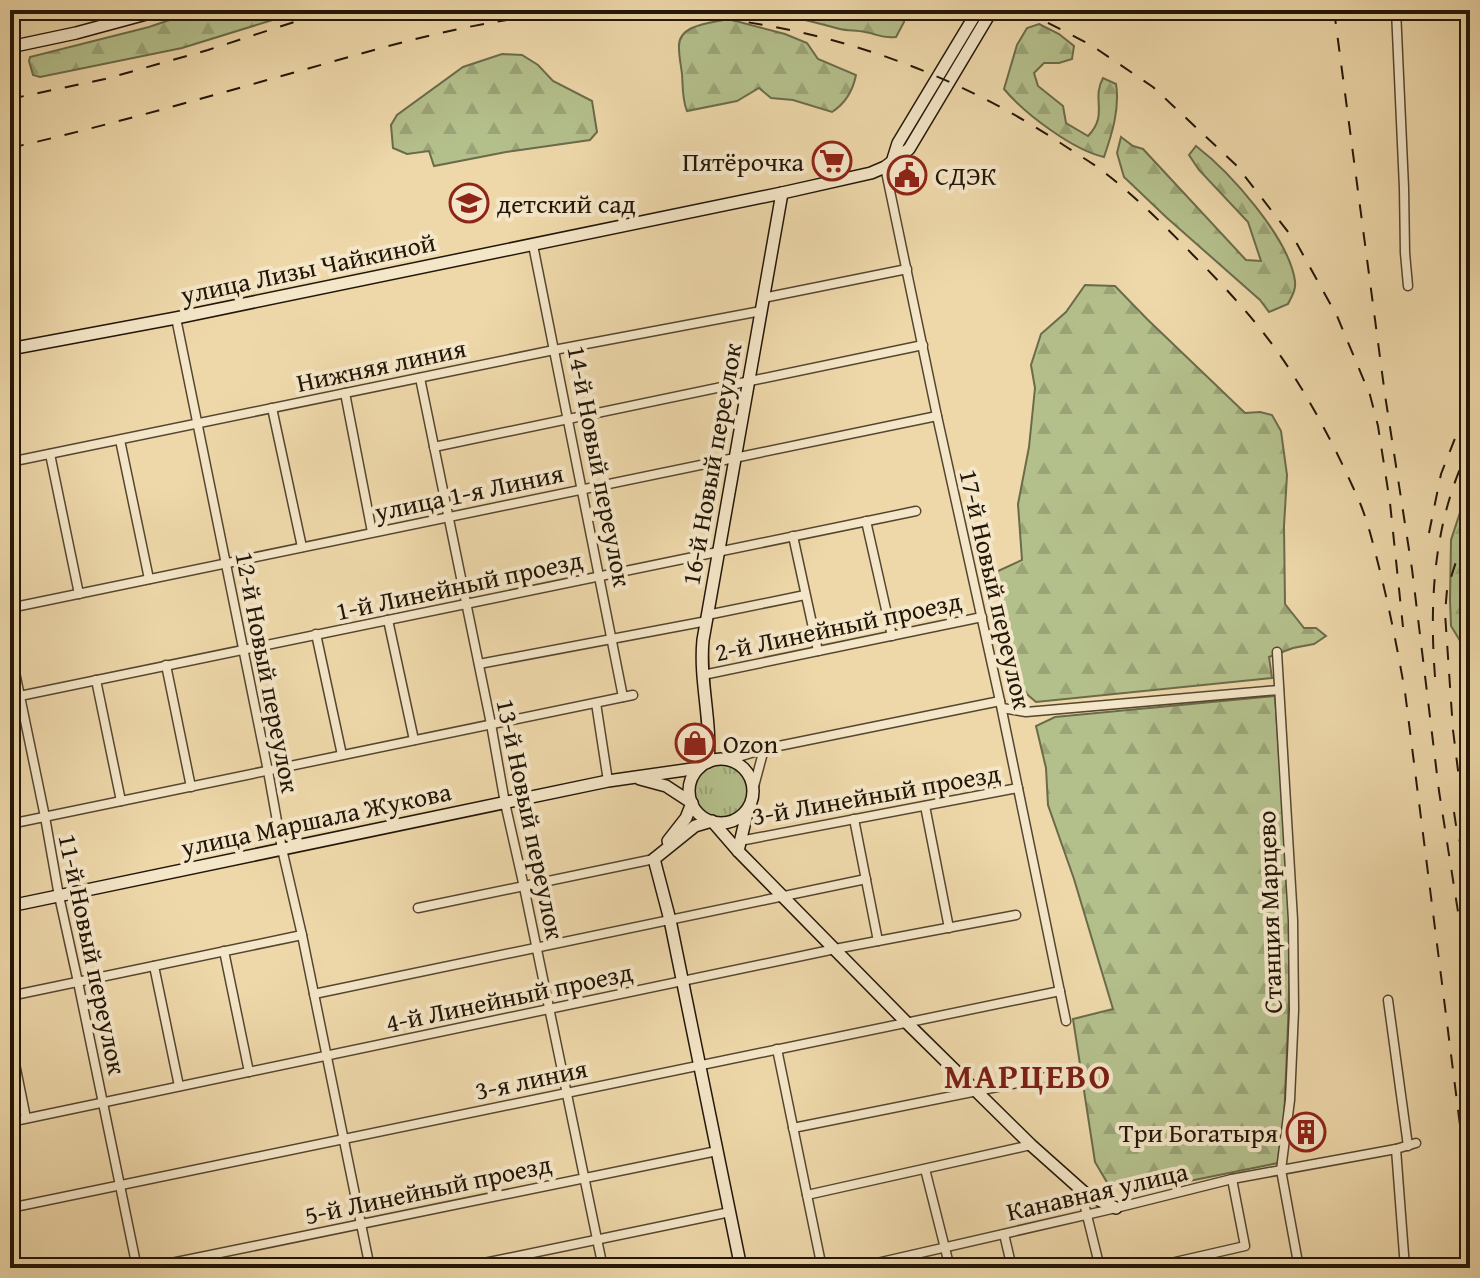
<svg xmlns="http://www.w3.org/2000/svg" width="1480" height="1278" font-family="'Gentium Book Plus',serif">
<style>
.grass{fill:url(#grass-tufts);stroke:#6b6b4a;stroke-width:2}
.forest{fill:url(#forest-firs);stroke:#6b6b4a;stroke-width:2}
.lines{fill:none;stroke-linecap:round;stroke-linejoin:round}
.street-casing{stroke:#554630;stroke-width:11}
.secondary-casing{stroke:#221607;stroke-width:14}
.street{stroke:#f4e6c8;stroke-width:8}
.secondary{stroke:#f4e6c8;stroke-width:11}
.rail{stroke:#221607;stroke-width:2;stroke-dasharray:14 14;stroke-linecap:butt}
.labels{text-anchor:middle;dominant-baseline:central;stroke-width:8;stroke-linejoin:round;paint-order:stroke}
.poi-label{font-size:26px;fill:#221607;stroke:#f4e6c8;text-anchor:start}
.street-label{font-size:26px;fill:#221607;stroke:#f4e6c8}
.district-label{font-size:34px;font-weight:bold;letter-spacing:2px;fill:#7a1f14;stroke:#f4e6c8}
</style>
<defs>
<pattern id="grass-tufts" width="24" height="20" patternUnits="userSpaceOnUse" patternTransform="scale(2)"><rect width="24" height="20" fill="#b4c08c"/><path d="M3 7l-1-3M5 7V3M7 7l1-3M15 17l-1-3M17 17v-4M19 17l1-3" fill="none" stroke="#9aa477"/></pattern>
<pattern id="forest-firs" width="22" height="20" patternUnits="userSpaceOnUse" patternTransform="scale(2)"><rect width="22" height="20" fill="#b4c08c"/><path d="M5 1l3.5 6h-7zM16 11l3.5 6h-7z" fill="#9aa477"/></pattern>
</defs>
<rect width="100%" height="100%" fill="#eed8aa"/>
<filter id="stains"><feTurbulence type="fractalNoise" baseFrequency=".0025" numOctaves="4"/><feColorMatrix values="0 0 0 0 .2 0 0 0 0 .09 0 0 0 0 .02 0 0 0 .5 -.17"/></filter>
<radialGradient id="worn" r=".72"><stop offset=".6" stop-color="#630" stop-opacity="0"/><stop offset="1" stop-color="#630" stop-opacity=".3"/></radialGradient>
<!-- grass -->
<circle class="grass" cx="721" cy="791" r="27"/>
<!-- forest -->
<g class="forest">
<polygon points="199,10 305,10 182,48 40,77 33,75 29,61 30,57 149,27"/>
<path d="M746 10H906L904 22 896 37C881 39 878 34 865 32 857 30 848 31 840 29 809 21 778 12 746 10Z"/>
<path d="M728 19 785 34 807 43 818 59 856 75C853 90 846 103 832 112L793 100 771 98 759 88 737 101 687 111C682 99 683 87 682 74 681 65 679 57 679 48 677 24 712 23 728 19Z"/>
<path d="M1039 24 1059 34 1074 46 1072 59 1059 63H1044L1034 73 1038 86 1063 106 1066 123 1088 136C1109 114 1091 100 1103 78L1116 84C1120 108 1112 134 1104 157 1073 150 1025 114 1004 89L1017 45 1027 28Z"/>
<polygon points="502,54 522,55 538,65 553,81 592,101 597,132 590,140 506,152 434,166 429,151 407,154 393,148 391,125 397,115 463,67"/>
<path d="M1121 137 1133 146 1143 149 1246 260 1261 261 1248 222 1199 170 1189 155 1196 146C1230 172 1289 238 1295 281 1296 290 1292 296 1288 304L1269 312 1260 300 1166 217 1124 177 1117 153Z"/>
<polygon points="1085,285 1115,286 1147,319 1245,413 1260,412 1272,415 1281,431 1287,475 1284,526 1285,604 1304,628 1316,628 1326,636 1314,644 1293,648 1269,657 1272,678 1036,702 1015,684 1007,652 1004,604 995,597 990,585 998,571 1022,560 1018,504 1029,447 1035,388 1031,365 1041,334 1066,312"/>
<polygon points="1470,482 1470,657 1451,626 1450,600 1451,540"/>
<path d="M1275 696C1280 770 1286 843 1289 917 1292 999 1284 1080 1283 1162L1140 1191 1108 1184 1095 1162 1073 1019 1113 1009 1074 879 1048 805 1046 768 1036 726 1055 717Z"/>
</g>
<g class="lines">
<defs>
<g id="street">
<polyline points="1396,10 1404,188 1405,253 1408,286"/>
<polyline points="885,167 937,416 1000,701 1066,1021"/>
<polyline points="533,245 623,697"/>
<polyline points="763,298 907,269"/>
<polyline points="176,318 268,771 282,849 302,935 370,1268"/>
<polyline points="420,378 491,724 505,803 524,887 603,1268"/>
<polyline points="345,393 372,532"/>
<polyline points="272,408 302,547"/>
<polyline points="120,440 149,579"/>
<polyline points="434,447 923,345"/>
<polyline points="50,454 79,594"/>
<polyline points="10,462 554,350 761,311"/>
<polyline points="866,521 892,636"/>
<polyline points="793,536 818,651"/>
<polyline points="10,608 937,416"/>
<polyline points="707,615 805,595"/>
<polyline points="388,620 414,740"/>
<polyline points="316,634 342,755"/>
<polyline points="10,648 45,817 59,896 78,982 137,1268"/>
<polyline points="1277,652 1293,920 1294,1010 1290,1100 1281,1170 1299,1268"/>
<polyline points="479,664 707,621"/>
<polyline points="166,665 191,787"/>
<polyline points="703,675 982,617"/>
<polyline points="96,680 121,801"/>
<polyline points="10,698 916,511"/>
<polyline points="596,703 608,781"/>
<polyline points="1002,708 1026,712 1279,690"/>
<polyline points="729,760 764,749 1000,701"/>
<polyline points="753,790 764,749"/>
<polyline points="925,806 949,928"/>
<polyline points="854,819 878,941"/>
<polyline points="10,824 633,695"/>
<polyline points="742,836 745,840 1018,788"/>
<polyline points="418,908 654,859"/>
<polyline points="224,951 249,1072"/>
<polyline points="154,966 179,1086"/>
<polyline points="314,994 866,879"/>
<polyline points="10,996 302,935"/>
<polyline points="1388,1000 1408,1146"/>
<polyline points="10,1039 26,1118"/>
<polyline points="777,1049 822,1268"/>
<polyline points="10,1122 835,949 1016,915"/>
<polyline points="793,1128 1057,1075"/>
<polyline points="1396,1149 1405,1268"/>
<polyline points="925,1169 950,1268"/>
<polyline points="1081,1191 1100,1268"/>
<polyline points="807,1195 1031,1145"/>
<polyline points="10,1208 1060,991"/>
<polyline points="1004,1234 1012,1268"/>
<polyline points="147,1268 717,1151"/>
<polyline points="460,1268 730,1212"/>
<polyline points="855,1268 1116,1208 1232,1179 1396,1149 1416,1143"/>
<polyline points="1149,1268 1245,1246 1232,1179"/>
</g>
<g id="secondary">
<polyline points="10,47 76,33 161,10"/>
<polyline points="893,159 898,143 978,10"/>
<polyline points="10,349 176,318 782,193 871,173 885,167 909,149 992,10"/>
<circle cx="721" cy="791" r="32"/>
<path d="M708 762C712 721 699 681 703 640L782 193"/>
<polyline points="640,779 666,786 692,803 686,818 668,841"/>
<polyline points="738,851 748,809"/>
<polyline points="654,859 695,826 712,821 738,851 907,1023 1031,1145 1086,1194 1116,1208"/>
<polyline points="654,859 670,920 741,1268"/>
<polyline points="10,906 608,781 699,768"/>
</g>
</defs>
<!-- street casing -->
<use href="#street" class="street-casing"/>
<!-- secondary casing -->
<use href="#secondary" class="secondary-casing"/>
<!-- street -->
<use href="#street" class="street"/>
<!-- secondary -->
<use href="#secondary" class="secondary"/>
<!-- rail -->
<g class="rail">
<polyline points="1023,10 1091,45 1153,87 1236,165 1296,242 1337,316 1370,395 1378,426 1390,503 1403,627"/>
<polyline points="1334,10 1385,395 1412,569 1439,791 1470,988"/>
<polyline points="10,19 43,10"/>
<polyline points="10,99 105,79 208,50 331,10"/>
<path d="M10 148C111 125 210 96 310 68 387 46 463 24 543 15 584 10 625 12 667 14 809 21 947 67 1065 146 1080 156 1096 165 1109 176 1139 200 1166 227 1193 255 1228 290 1263 328 1290 370 1317 412 1340 457 1360 503 1369 525 1374 548 1380 571 1390 611 1398 652 1405 692L1470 1204"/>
<polyline points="1429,533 1441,474 1470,400"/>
<path d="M1435 677C1429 599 1434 518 1470 447"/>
<polyline points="1454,812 1457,832 1470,874"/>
<polyline points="1465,827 1453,730 1445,613 1447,590 1461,546 1470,529"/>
</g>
</g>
<!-- icons -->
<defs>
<symbol id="supermarket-ring" viewBox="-11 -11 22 22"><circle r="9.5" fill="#f4e6c8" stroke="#8f2418" stroke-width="1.5"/><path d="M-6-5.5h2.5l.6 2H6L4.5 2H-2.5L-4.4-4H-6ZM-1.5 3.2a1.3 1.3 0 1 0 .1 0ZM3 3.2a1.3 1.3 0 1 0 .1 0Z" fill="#8f2418"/></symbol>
<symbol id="civic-ring" viewBox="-11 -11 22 22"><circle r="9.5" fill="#f4e6c8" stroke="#8f2418" stroke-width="1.5"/><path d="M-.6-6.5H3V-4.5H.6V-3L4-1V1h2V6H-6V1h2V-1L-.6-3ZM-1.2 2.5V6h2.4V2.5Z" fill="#8f2418"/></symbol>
<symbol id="school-ring" viewBox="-11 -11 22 22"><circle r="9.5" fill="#f4e6c8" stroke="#8f2418" stroke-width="1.5"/><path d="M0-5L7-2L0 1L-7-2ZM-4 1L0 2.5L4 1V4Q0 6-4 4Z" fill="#8f2418"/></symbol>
<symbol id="shop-ring" viewBox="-11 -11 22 22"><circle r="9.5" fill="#f4e6c8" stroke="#8f2418" stroke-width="1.5"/><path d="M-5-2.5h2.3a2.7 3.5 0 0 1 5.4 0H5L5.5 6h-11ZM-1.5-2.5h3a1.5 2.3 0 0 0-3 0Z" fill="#8f2418"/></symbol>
<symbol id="building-ring" viewBox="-11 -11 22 22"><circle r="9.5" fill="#f4e6c8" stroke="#8f2418" stroke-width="1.5"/><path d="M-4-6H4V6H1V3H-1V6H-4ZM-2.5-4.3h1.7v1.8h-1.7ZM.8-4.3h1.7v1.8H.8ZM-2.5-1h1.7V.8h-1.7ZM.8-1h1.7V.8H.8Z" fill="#8f2418"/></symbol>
</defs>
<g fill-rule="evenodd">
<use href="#supermarket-ring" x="810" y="139" width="44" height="44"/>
<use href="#civic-ring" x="885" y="153" width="44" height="44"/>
<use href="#school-ring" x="447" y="181" width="44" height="44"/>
<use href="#shop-ring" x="673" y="721" width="44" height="44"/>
<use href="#building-ring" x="1284" y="1110" width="44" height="44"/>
</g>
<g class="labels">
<!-- poi labels -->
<g class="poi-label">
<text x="804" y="161" text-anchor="end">Пятёрочка</text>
<text x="935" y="175">СДЭК</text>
<text x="497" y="203">детский сад</text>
<text x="723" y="743">Ozon</text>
<text x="1278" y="1132" text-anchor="end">Три Богатыря</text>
</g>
<!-- street labels -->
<g class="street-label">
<text transform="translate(308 268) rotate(-12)">улица Лизы Чайкиной</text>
<text transform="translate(381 365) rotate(-12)">Нижняя линия</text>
<text transform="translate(711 464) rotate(-80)">16-й Новый переулок</text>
<text transform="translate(600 466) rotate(79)">14-й Новый переулок</text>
<text transform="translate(469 492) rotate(-12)">улица 1-я Линия</text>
<text transform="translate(459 585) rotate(-12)">1-й Линейный проезд</text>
<text transform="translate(996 589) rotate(77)">17-й Новый переулок</text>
<text transform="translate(838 626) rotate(-12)">2-й Линейный проезд</text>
<text transform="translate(268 672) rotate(79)">12-й Новый переулок</text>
<text transform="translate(876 794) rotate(-10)">3-й Линейный проезд</text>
<text transform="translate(316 819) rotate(-12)">улица Маршала Жукова</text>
<text transform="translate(531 819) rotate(78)">13-й Новый переулок</text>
<text transform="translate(1269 912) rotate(-92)">Станция Марцево</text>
<text transform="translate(93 954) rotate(78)">11-й Новый переулок</text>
<text transform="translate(509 997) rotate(-12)">4-й Линейный проезд</text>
<text transform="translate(531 1079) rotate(-12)">3-я линия</text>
<text transform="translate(428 1189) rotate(-12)">5-й Линейный проезд</text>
<text transform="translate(1097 1191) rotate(-13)">Канавная улица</text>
</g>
<!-- district labels -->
<g class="district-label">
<text x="1028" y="1075">МАРЦЕВО</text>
</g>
</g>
<!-- margin -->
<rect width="1480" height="1278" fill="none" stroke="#eed8aa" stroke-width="40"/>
<rect x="12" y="12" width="1456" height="1254" fill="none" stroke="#221607" stroke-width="4"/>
<rect x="20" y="20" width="1440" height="1238" fill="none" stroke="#221607" stroke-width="2"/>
<rect width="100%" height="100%" filter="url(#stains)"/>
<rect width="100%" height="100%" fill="url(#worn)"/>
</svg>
